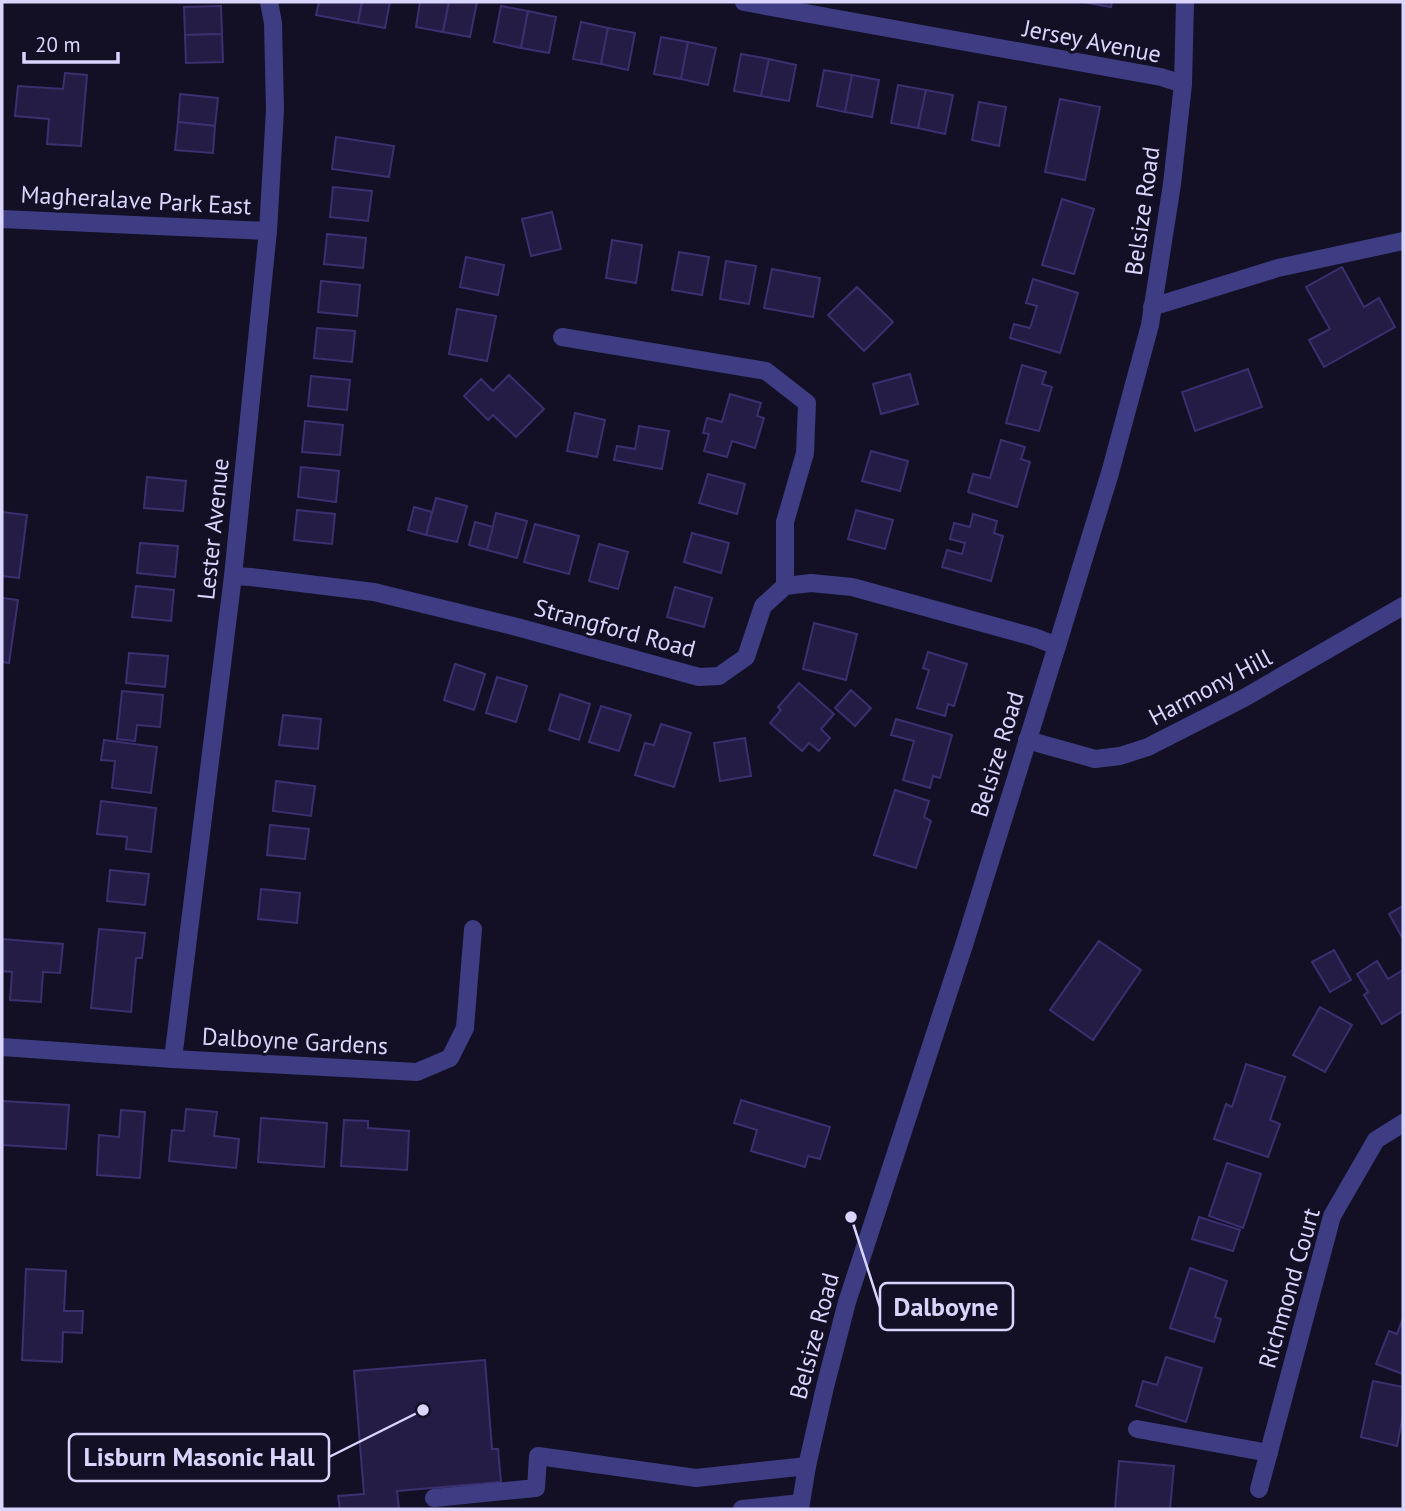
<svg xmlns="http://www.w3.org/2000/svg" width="1405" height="1511" font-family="'PT Sans',sans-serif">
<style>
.building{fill:#241c45;stroke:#3b2f70;stroke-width:2}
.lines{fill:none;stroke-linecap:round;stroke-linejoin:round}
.minor{stroke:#3e3c82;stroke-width:18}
.labels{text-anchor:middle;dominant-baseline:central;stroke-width:6;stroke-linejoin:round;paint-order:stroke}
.street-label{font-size:24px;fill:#d9d5fe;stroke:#131025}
.leader{fill:none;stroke:#d9d5fe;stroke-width:2.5}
.callout-dot{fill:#d9d5fe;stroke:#131025;stroke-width:2.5}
.callout{fill:#131025;stroke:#d9d5fe;stroke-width:2.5}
.callout-label{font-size:26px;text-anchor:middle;font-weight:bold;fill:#d9d5fe}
</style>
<rect width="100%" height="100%" fill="#131025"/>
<!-- building -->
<g class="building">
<polygon points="319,2 362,2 358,23 316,15"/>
<polygon points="362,2 390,2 385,28 358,23"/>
<polygon points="420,2 449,2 443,32 416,27"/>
<polygon points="449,2 477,2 470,37 443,32"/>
<polygon points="1083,2 1112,2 1111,7"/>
<polygon points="221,6 222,34 185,35 184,7"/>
<polygon points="501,6 528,11 521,48 494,42"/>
<polygon points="528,11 556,17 549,53 521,48"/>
<polygon points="581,22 608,28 601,64 573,59"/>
<polygon points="608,28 635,33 628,70 601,64"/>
<polygon points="222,34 223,62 186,63 185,35"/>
<polygon points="661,37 688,42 681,79 654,74"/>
<polygon points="688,42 716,48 708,85 681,79"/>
<polygon points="741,54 769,59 761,96 734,91"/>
<polygon points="769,59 796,65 789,101 761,96"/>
<polygon points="824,70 852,75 845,112 817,106"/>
<polygon points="65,73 87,75 81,146 47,144 49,119 15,116 18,86 63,89"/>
<polygon points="852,75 879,80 872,117 845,112"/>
<polygon points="898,85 926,90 918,128 891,123"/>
<polygon points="926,90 953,95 945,134 918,128"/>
<polygon points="180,94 218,98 215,126 178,122"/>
<polygon points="1060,99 1100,107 1085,180 1045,172"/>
<polygon points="979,102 1006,107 999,146 972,140"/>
<polygon points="178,122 215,126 213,153 175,150"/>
<polygon points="336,137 394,146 389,177 332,169"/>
<polygon points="333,187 372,191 368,221 330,217"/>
<polygon points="1062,199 1094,209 1074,274 1042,265"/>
<polygon points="552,212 561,249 531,256 522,219"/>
<polygon points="327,234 366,238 363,268 324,264"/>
<polygon points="612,240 642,245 636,283 606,278"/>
<polygon points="679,252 709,257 702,295 672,290"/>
<polygon points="466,257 504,265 498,295 460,287"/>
<polygon points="726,261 756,266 749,304 720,299"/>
<polygon points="1342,267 1364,307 1379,298 1395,327 1324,367 1309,340 1330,329 1306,287"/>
<polygon points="772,269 820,278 813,317 764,308"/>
<polygon points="1033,279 1078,293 1060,353 1010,338 1014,324 1030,328 1037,306 1026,303"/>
<polygon points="321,281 360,285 357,316 318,312"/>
<polygon points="857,287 893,322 864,351 828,315"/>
<polygon points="457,309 496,316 487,361 449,354"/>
<polygon points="317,328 355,331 352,362 314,358"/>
<polygon points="1022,365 1046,372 1042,384 1052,387 1039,431 1006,423"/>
<polygon points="1248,369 1262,407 1195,431 1182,392"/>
<polygon points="910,374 918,404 881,414 873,384"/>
<polygon points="509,375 544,409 516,437 493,415 488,420 464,396 481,379 493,391"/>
<polygon points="311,376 350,380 347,410 308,406"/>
<polygon points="730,394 761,403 757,416 764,418 755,448 732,441 727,457 704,451 709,434 703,433 707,418 722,422"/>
<polygon points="575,413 605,420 597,457 567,451"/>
<polygon points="305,421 343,425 340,455 302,452"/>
<polygon points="639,426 669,431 662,469 614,460 617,446 635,449"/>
<polygon points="1001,440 1025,447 1021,459 1030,462 1017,507 968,492 973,474 990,478"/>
<polygon points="871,451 908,461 900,491 862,481"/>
<polygon points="301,467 339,471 336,502 298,497"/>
<polygon points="708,474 745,484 737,514 699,503"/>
<polygon points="147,477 186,481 183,511 144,508"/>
<polygon points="436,498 467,506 457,542 426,535"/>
<polygon points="414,507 432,512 426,535 408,530"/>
<polygon points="297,510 335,514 332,544 294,540"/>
<polygon points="856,510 893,520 885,549 848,539"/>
<polygon points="2,512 27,515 19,578 2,576"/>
<polygon points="496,513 527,521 517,558 487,550"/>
<polygon points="973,514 997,521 994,533 1003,536 991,581 942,567 947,550 962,554 965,543 950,539 954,523 970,527"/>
<polygon points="475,522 493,527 487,550 469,545"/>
<polygon points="535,524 579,536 569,574 524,562"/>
<polygon points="692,533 729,543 721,573 684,562"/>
<polygon points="140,543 178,546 175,577 137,573"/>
<polygon points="599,544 628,552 618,589 589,581"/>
<polygon points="136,586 174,590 171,621 132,617"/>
<polygon points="675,587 712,598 704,627 667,617"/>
<polygon points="2,598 18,600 9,663 2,662"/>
<polygon points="814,623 857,634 846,680 803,669"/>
<polygon points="928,652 967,664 954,706 948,704 945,716 917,708 929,670 923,668"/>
<polygon points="129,653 168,656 165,687 126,683"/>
<polygon points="455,664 485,674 474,710 444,700"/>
<polygon points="497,677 527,686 516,722 486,713"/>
<polygon points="799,683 834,714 821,729 830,738 819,751 809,743 802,751 770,723 781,710 778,707"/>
<polygon points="851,690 871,708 855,726 835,708"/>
<polygon points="122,691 163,695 160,727 137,725 135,741 117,739"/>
<polygon points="560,694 590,704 579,740 549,730"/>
<polygon points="601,706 631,715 619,751 589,742"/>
<polygon points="283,715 321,719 318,749 279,745"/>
<polygon points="896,719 952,735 940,778 933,776 930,788 903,780 914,741 891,735"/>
<polygon points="661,724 691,733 674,787 635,775 645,743 654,745"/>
<polygon points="745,738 751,776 720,781 714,743"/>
<polygon points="104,740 157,747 151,793 112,788 115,761 101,760"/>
<polygon points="276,781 315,786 311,816 273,811"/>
<polygon points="895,790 929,801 924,817 931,821 916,868 874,855"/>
<polygon points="101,801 156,808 151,852 126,849 127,837 97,834"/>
<polygon points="270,825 309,829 305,859 267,855"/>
<polygon points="110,870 149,874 145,905 107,901"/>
<polygon points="261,889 300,893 297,923 258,919"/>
<polygon points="1403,906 1403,939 1389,914"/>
<polygon points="99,929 145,933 142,958 136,958 131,1012 91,1008"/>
<polygon points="2,939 63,944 60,973 43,972 41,1002 10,1000 12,972 2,971"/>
<polygon points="1099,941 1141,970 1093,1040 1050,1010"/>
<polygon points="1334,950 1351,980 1330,992 1312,962"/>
<polygon points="1377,961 1388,979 1403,970 1403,1011 1382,1024 1364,995 1368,992 1357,974"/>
<polygon points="1320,1007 1352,1025 1325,1072 1293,1055"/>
<polygon points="1246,1064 1285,1077 1270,1120 1280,1124 1268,1157 1214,1139 1226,1104 1232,1107"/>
<polygon points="741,1100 830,1127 820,1159 808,1156 805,1167 751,1151 757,1130 734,1123"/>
<polygon points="2,1101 69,1105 66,1149 2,1145"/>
<polygon points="186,1109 217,1112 214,1136 239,1139 236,1168 169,1161 172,1130 184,1131"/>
<polygon points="121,1110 145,1112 140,1178 97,1175 99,1135 119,1137"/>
<polygon points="261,1118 327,1123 324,1167 258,1162"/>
<polygon points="344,1120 368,1121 368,1128 409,1131 407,1170 341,1166"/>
<polygon points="1227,1163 1261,1174 1243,1228 1209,1216"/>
<polygon points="1199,1217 1240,1230 1233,1251 1192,1239"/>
<polygon points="1190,1268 1227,1281 1215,1317 1221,1319 1214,1342 1170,1328"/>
<polygon points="26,1269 66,1271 64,1311 83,1311 82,1333 63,1332 62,1362 22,1360"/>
<polygon points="1403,1318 1403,1374 1376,1364 1389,1331 1397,1334"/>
<polygon points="1166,1357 1202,1368 1186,1422 1136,1406 1143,1381 1157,1385"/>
<polygon points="485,1360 492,1449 498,1449 501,1482 397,1491 399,1509 340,1509 338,1496 364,1494 354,1371"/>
<polygon points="1373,1381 1403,1387 1403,1415 1397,1446 1361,1437"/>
<polygon points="1119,1461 1174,1466 1170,1509 1115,1509"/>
</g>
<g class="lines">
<!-- minor -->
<g class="minor">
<polyline points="744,2 1161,77 1183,84"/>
<polyline points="2,219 268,231"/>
<polyline points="1152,307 1278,268 1403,241"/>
<polyline points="562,337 766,371 807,403 805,453 785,522 785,586"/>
<polyline points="233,576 251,577 374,592 517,627 699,677 719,676 746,657 763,606 785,586 811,583 852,587 1034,637 1057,646"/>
<polyline points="1027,740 1095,759 1120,756 1148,747 1244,698 1403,606"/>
<polyline points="2,1047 173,1059 417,1072 450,1058 465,1028 473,929"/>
<polyline points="173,1059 233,576 268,231 275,110 273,23 269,2"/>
<polyline points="1137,1429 1269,1453"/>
<polyline points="1259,1489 1332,1216 1376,1140 1403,1123"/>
<polyline points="434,1498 536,1488 538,1456 696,1478 807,1466"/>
<polyline points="742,1509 801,1503"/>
<polyline points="800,1509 807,1466 825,1387 847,1302 965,942 1057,646 1110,473 1150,325 1172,184 1183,84 1185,2"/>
</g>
</g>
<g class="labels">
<!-- street labels -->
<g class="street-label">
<text transform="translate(1092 41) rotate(11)">Jersey Avenue</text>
<text transform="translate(136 200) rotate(3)">Magheralave Park East</text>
<text transform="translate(1142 211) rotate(-82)">Belsize Road</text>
<text transform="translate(213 529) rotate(-84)">Lester Avenue</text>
<text transform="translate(615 628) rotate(15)">Strangford Road</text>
<text transform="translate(1210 687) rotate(-28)">Harmony Hill</text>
<text transform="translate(997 754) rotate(-73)">Belsize Road</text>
<text transform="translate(295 1041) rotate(3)">Dalboyne Gardens</text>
<text transform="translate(1289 1288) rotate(-74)">Richmond Court</text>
<text transform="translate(814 1336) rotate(-75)">Belsize Road</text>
</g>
</g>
<!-- callouts -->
<path class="leader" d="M851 1217L880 1307M423 1410L329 1457"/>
<g class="callout-dot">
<circle cx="851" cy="1217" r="7"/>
<circle cx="423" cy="1410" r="7"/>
</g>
<g class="callout">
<rect x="880" y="1283" width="133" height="47" rx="7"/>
<rect x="69" y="1434" width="260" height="47" rx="7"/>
</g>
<g class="callout-label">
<text x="946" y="1316">Dalboyne</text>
<text x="199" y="1466">Lisburn Masonic Hall</text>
</g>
<!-- border -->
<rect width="1405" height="1511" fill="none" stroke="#d9d5fe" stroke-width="7"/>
<!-- scale -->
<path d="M24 52v10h94v-10" fill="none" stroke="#d9d5fe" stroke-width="3.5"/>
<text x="35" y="52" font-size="21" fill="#d9d5fe" stroke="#131025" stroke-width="5" paint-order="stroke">20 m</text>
</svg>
